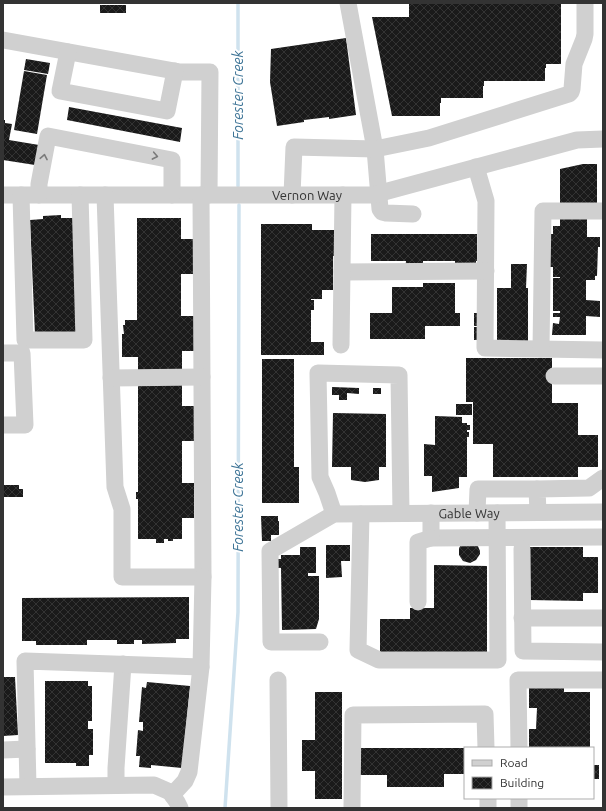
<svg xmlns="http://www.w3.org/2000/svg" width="606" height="811" font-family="Ubuntu,sans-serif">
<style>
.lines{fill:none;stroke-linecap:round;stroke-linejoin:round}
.stream{stroke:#cfe2ee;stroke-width:3.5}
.building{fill:url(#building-cross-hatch)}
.minor{stroke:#d0d0d0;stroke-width:17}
.oneway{stroke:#7a7a7a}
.labels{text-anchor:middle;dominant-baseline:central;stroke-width:4;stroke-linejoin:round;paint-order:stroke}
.street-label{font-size:13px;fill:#333;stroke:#fff}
.water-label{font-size:14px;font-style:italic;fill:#3f7597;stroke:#fff}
</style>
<defs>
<pattern id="building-cross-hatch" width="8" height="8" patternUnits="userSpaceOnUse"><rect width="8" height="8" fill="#1a1a1a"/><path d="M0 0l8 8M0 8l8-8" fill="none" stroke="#333"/></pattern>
</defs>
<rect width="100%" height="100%" fill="#fff"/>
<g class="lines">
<!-- stream -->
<g class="stream">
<polyline points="238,3 238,186"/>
<polyline points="225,808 238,612 239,205"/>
</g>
</g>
<!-- building -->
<g class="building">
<polygon points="409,3 561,3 561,64 546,64 546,68 545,68 545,81 484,81 484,86 483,86 483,98 441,98 441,103 440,103 440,116 392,116 372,17 409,17"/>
<rect x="100" y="5" width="26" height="8"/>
<polygon points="346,38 356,115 329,119 329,117 304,120 304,122 277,126 270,82 271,49"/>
<polygon points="26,59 50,63 48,74 24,70"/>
<polygon points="24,71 47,75 37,134 14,130"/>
<polygon points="69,107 182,128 180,142 67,120"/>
<polygon points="3,120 5,120 5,123 12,124 9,140 39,145 35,165 3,160"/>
<polygon points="583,164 597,164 597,206 560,206 560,169"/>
<polygon points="61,215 61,218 73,218 78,333 35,335 30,220 43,219 43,216"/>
<polygon points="137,218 181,218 181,239 194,239 194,274 181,274 181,316 194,316 194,351 182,351 182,372 138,372 138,357 122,357 122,334 124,334 123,325 125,325 125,320 137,320"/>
<polygon points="560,218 587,218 587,237 600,237 600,247 598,247 597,276 595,276 595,280 586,280 586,300 600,301 600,317 586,316 586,335 552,335 553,323 559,324 560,317 553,317 553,313 560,313 560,311 553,311 553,278 560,278 560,277 553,277 553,267 549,267 549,234 553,234 553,226 560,226"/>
<polygon points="261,224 312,224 312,230 335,230 335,256 333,256 333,290 322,290 322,299 311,299 311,300 314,300 314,310 311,310 311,342 324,342 324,355 261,355"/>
<polygon points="371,234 477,234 477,261 476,261 476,264 455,264 455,261 423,261 423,272 405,272 406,261 371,261"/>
<polygon points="511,264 527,264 526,288 528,288 528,341 497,341 497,288 511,288"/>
<polygon points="423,283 455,283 455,313 460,313 460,326 425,326 425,339 370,339 370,313 392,313 392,287 423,287"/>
<rect x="474" y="313" width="6" height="13"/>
<rect x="474" y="327" width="6" height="13"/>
<polygon points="466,358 552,358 552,403 578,403 578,435 598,435 598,467 578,467 578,477 493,477 493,444 473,444 473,402 466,402"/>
<polygon points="262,359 294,359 294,467 299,467 299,503 262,503"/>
<polygon points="138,385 182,385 182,406 194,406 194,441 182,441 182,483 194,483 194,518 182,518 182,539 173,539 173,541 168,541 168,539 164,539 164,543 156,543 156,539 138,539 138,499 136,499 136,492 138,492"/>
<polygon points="332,387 359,388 359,394 347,393 347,400 339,400 339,395 332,395"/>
<rect x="373" y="388" width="8" height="6"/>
<rect x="456" y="404" width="16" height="11"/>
<polygon points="333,413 386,414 386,467 379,467 379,480 365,482 351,480 351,467 332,467"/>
<polygon points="435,416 462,417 462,423 467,423 467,425 470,425 470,430 467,430 467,432 469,432 469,437 467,437 467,477 459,477 459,488 432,492 432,476 424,476 424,444 435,445"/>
<polygon points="3,485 19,485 19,489 23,489 23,497 3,497"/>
<polygon points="261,516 278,516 278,521 279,521 279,535 271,535 271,541 262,541"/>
<polygon points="477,544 480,551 480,554 476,560 470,563 463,561 459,555 459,548 461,545"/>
<polygon points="326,545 350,545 350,561 341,561 342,577 326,578"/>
<polygon points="300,547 316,547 316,573 308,573 308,576 319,576 319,619 316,629 282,630 281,568 278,568 277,559 281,559 281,555 300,555"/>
<polygon points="529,547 583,547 583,557 598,557 598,593 583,593 583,601 529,600"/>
<polygon points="434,565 487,566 487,657 380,656 380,619 410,619 410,608 434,608"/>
<polygon points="189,597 189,639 176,639 176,643 142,644 142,640 134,640 134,644 117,644 117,640 87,640 87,645 36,645 36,641 22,641 22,598"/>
<polygon points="3,677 15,677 18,735 3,736"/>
<polygon points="45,681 88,681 88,686 92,686 92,721 88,721 88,729 93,729 93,755 89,755 89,766 76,766 76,763 45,763"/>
<polygon points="147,682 190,686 182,768 151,765 151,768 139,767 140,756 136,756 138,730 143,731 143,722 139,722 142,687 146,688"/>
<polygon points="529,682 564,682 564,692 590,692 590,748 529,748 529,729 536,729 537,708 529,708"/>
<polygon points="315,692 342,692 342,799 315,799 315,771 302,771 302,740 315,740"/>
<polygon points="357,748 465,748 465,774 444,774 444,787 387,787 387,775 357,775"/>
<rect x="593" y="765" width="6" height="14"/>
</g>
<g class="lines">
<!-- minor -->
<g class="minor">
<polyline points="348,3 375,149 380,209 382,212 386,213 413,214"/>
<polyline points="3,40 180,72 210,72 209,195"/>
<polyline points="68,52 60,91 167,111 175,71"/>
<polyline points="476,167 486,201 485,348 603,350"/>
<path id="s1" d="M3 195H373L577 140 603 139"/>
<polyline points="21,195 25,340 84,340 80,195"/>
<polyline points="39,195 39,184 48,136 172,160 172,195"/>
<polyline points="105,195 115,487 122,509 122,577 203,577 201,195"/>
<polyline points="292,195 294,147 375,149 429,138 569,94 571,92 572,89 574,64 584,39 585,34 585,3"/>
<polyline points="342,272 486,271"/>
<polyline points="341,345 343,195"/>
<polyline points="541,349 543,211 603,211"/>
<polyline points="3,353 22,353 25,425 3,425"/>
<polyline points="554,376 603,376"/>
<polyline points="111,378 202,377"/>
<polyline points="538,512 537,489 589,488 603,478"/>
<polyline points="431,513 431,538 603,537"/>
<polyline points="477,513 478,489 537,489"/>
<polyline points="334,514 327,493 320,477 318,373 399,375 401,513"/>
<polyline points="361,514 358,650 379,660 498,660 497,513"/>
<polyline points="522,549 523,651 603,652"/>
<polyline points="418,602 418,542 431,538"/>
<polyline points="522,618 603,618"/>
<path id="s2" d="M320 642H271L270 551 334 514 603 512"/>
<polyline points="278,680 279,808"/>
<polyline points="519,748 518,680 603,680"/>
<polyline points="3,750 27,749"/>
<polyline points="116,785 116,768 123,664"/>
<polyline points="28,786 25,661 201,667"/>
<polyline points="3,787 154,785 170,792 177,802 180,808"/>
<polyline points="172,795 185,781 189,772 201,667 203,577"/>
<polyline points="488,798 488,808"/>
<polyline points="519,798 519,808"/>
<polyline points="352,808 353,715 485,714 486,748"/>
</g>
</g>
<!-- one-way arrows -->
<defs><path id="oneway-chevron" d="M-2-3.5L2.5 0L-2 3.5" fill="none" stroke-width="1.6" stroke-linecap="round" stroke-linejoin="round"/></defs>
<g class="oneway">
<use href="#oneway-chevron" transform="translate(155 156) rotate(11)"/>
<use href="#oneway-chevron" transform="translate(44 157) rotate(-79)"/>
</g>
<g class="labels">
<!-- street labels -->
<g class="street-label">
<text stroke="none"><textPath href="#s1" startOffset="304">Vernon Way</textPath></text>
<text stroke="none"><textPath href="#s2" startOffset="349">Gable Way</textPath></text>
</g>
<!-- water labels -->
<g class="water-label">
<text transform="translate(238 95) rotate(-90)">Forester Creek</text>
<text transform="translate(238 507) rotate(-90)">Forester Creek</text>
</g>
</g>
<!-- border -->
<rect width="606" height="811" fill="none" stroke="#333333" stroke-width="8"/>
<!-- legend -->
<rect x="464" y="747" width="130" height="52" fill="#ffffff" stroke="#adadad"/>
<rect x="472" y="760" width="20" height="6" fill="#d0d0d0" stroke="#adadad"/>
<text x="500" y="767" font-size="12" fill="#333333">Road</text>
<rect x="472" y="777" width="20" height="12" fill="url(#building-cross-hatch)" stroke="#adadad"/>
<text x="500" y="787" font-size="12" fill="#333333">Building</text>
</svg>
